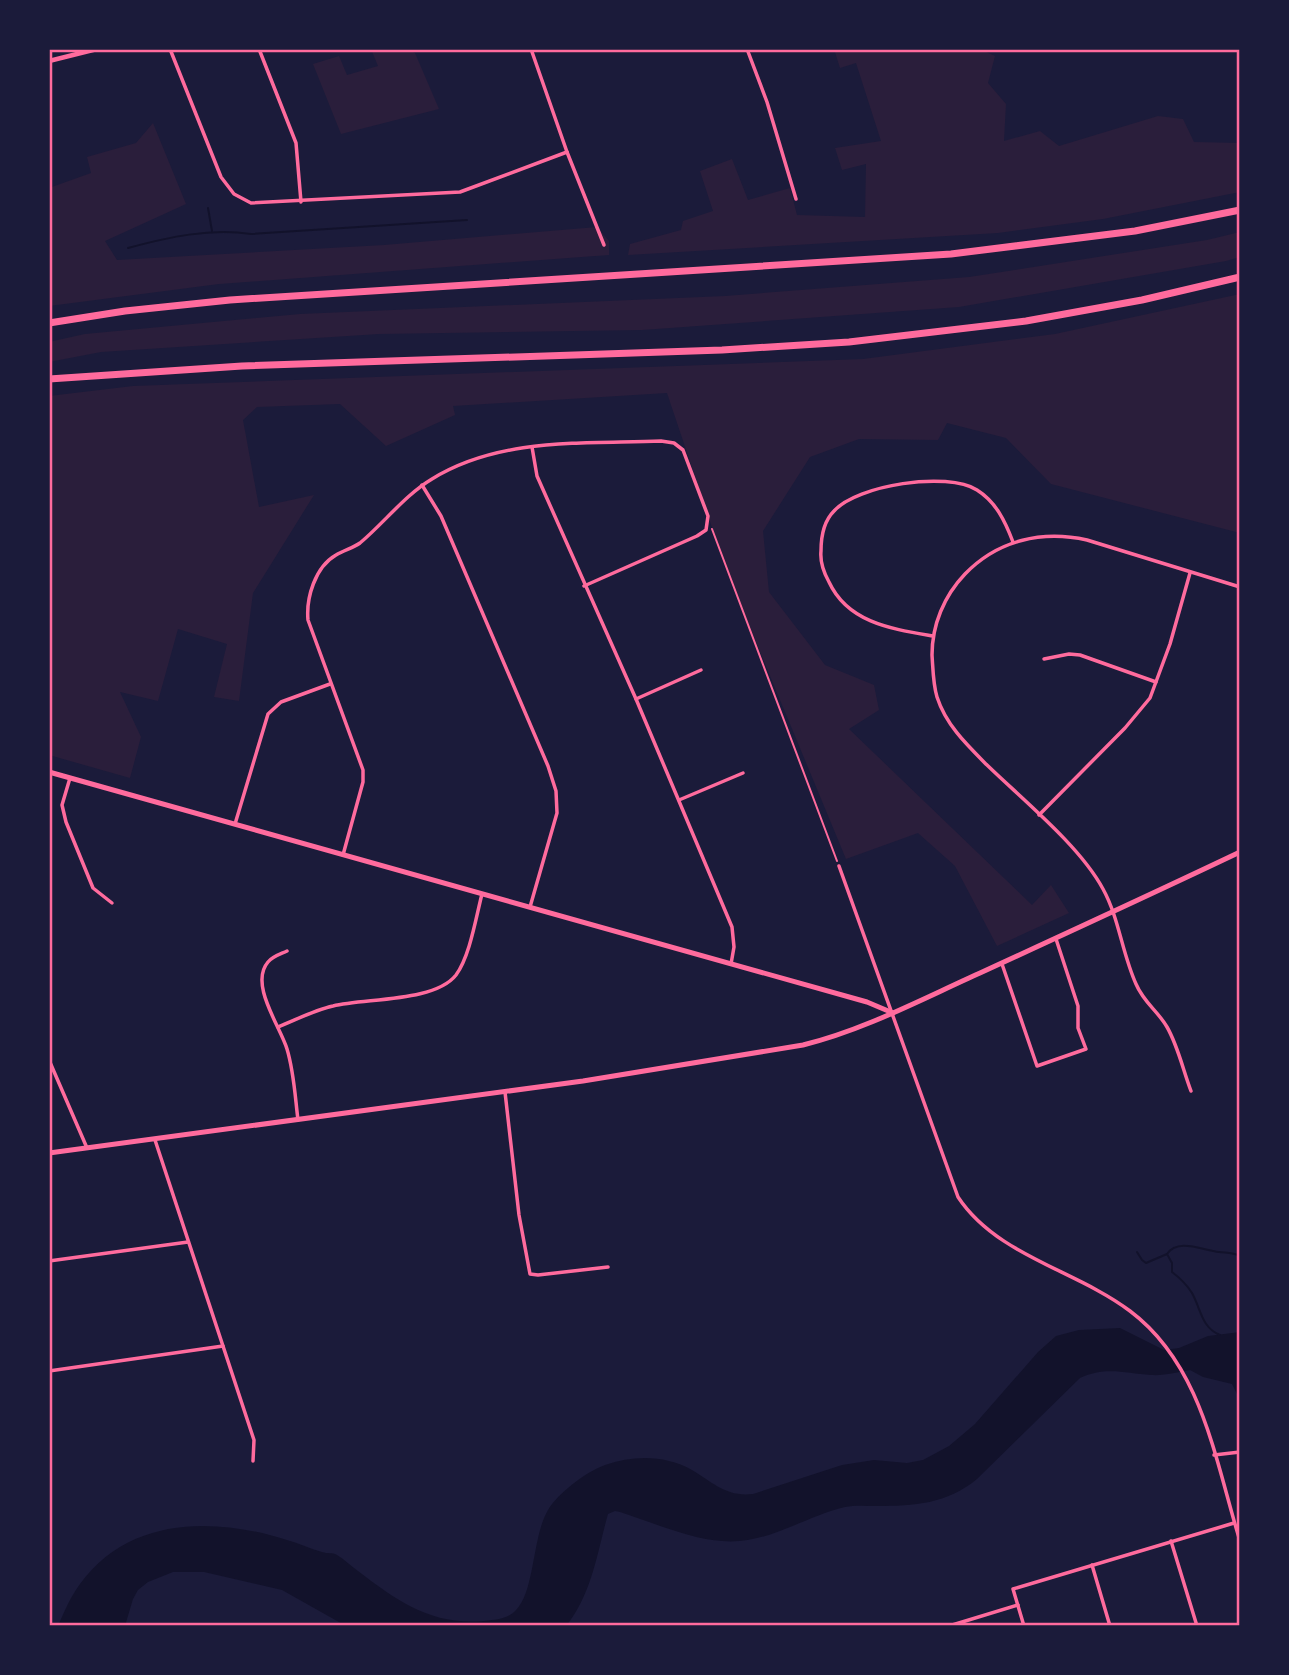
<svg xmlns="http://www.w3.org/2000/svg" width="1289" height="1675" font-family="'Space Grotesk',sans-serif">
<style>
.green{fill:#2a1e3b}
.water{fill:#12122b}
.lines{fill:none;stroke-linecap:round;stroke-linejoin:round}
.stream{stroke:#12122b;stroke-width:2}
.path{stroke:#ff6b9d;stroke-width:2}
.minor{stroke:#ff6b9d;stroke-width:3.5}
.tertiary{stroke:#ff6b9d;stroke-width:4.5}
.secondary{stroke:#ff6b9d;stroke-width:5}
.motorway{stroke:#ff6b9d;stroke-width:7}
.neatline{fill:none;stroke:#ff6b9d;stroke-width:2.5}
</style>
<rect width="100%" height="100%" fill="#1b1b3a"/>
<!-- green -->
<g class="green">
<polygon points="371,49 407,49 415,53 439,109 341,134 313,64 339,56 347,75 378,66"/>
<polygon points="834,49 980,49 995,56 988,83 1006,104 1004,141 1040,131 1059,146 1158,116 1183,119 1194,142 1240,143 1238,165 1240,165 1240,192 1103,219 998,233 628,255 630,244 681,230 683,221 713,211 700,171 732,159 748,200 790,188 797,215 865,217 866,164 842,170 835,148 881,141 856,63 840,68"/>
<polygon points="153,123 186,204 105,241 117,260 384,245 597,227 609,241 609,255 219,284 49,306 49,188 91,173 87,157 136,143"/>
<polygon points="1240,232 1240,257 1226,261 959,307 642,330 379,334 101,352 49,362 49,342 85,334 300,314 725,296 969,277 1207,240"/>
<polygon points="1240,294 1240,533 1051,484 1006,438 947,423 938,440 859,439 810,457 763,531 769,592 825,665 874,685 879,710 849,729 1032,905 1051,885 1069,913 997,946 955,866 918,833 846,859 727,572 667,393 453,406 455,415 386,446 340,404 257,407 243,420 259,507 314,495 253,593 239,701 214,697 227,644 178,629 158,701 120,692 141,737 130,778 49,755 49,396 133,386 863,359 1055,334"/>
</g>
<!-- water -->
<path class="water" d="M1120 1328 1164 1350 1179 1348 1208 1336 1240 1332V1400L1232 1384 1203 1377 1190 1370C1178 1372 1164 1376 1151 1375 1125 1373 1105 1366 1080 1378L977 1479C947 1504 914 1506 877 1506 866 1506 855 1505 845 1507 803 1517 767 1545 722 1541 690 1539 651 1522 620 1512L615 1511 608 1514C597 1553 592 1594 566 1626H346L282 1590 204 1572H173L148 1582 138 1590 133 1599 125 1626H58C64 1612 71 1596 80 1584 129 1516 215 1517 287 1540 299 1543 310 1549 322 1552 328 1554 332 1552 337 1555 344 1559 351 1566 358 1571 401 1604 436 1628 492 1620 500 1619 510 1617 516 1610 535 1591 532 1537 548 1510 558 1493 586 1472 605 1465 634 1455 665 1455 692 1470 714 1483 726 1497 753 1494L842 1465 874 1460 907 1463 923 1460 949 1446 975 1424 1038 1352 1056 1336 1079 1330Z"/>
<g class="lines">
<!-- stream -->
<g class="stream">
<polyline points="208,208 212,231"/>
<path d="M128 248C169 237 209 228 251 234L467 220"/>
<path d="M1137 1252 1142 1260 1146 1263 1167 1254C1178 1238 1202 1250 1219 1252 1227 1253 1232 1252 1240 1256"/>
<path d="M1167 1254 1172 1263V1272C1180 1278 1187 1285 1192 1293 1201 1309 1201 1327 1220 1335"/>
</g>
<!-- path -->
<polyline class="path" points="712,529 837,861"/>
<!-- minor -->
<g class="minor">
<polyline points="170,49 221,177 234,194 251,203 460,192 567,152"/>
<polyline points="259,49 296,143 301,202"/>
<polyline points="531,49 567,152 604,245"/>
<polyline points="747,49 767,102 796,199"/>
<polyline points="532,447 537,476 636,699 732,927 734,947 731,964"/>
<polyline points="422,485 441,516 548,766 556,791 557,813 530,907"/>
<path d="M933 636C892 629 848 623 829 582 824 573 820 561 821 551 821 537 824 521 834 511 857 485 947 471 977 490 996 502 1005 521 1013 542"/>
<polyline points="1044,659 1069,654 1080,655 1156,682"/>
<polyline points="636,699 701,670"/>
<polyline points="70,778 62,805 66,822 93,888 112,903"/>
<polyline points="679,800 743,773"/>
<polyline points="1039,815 1125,728 1150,698 1170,644 1190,573"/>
<polyline points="235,824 268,714 281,702 330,684"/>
<path d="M343 855 363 782V770L308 620C306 598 315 567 336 555 344 550 353 548 360 543 384 523 405 495 432 479 500 437 584 444 661 441L674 443 683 450 708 516 706 530 697 536 584 586"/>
<path d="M839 866 958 1197C997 1256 1076 1270 1130 1311 1202 1365 1215 1460 1240 1541"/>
<path d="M287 951C281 954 273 956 268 962 249 984 280 1026 287 1049 294 1072 295 1096 298 1120"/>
<polyline points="1002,964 1037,1066 1086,1049 1078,1028 1078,1006 1056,939"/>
<path d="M278 1027C296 1020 314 1010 333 1006 366 998 435 1002 456 975 470 956 476 917 482 894"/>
<polyline points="49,1060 87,1148"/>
<path d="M1191 1091C1183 1070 1178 1046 1167 1027 1158 1011 1144 1003 1136 984 1122 953 1119 918 1103 889 1080 846 1023 800 987 765 967 745 946 725 937 697 933 684 933 669 932 655 932 625 944 596 965 574 998 540 1042 530 1087 540L1240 587"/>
<polyline points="505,1092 519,1215 530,1274 538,1275 608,1267"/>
<polyline points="155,1140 254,1440 253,1461"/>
<polyline points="49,1261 188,1242"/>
<polyline points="49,1371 223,1346"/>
<polyline points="1214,1455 1240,1452"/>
<polyline points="1171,1541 1197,1626"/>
<polyline points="1092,1565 1110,1626"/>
<polyline points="949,1626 1018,1605"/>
<polyline points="1024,1626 1013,1589 1234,1523"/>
</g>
<!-- tertiary -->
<polyline class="tertiary" points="49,61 97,49"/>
<!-- secondary -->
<g class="secondary">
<polyline points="49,772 867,1002 893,1013"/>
<path d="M49 1153 583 1081 803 1045C864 1030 922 999 980 973 1067 933 1154 893 1240 852"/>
</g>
<!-- motorway -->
<g class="motorway">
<polyline points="49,323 125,311 230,300 951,254 1135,231 1240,210"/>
<polyline points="49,379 242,366 722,350 849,342 1026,321 1142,300 1240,277"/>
</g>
</g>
<!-- border -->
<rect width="1289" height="1675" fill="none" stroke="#1b1b3a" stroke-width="102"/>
<rect x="51" y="51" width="1187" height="1573" class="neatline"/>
</svg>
